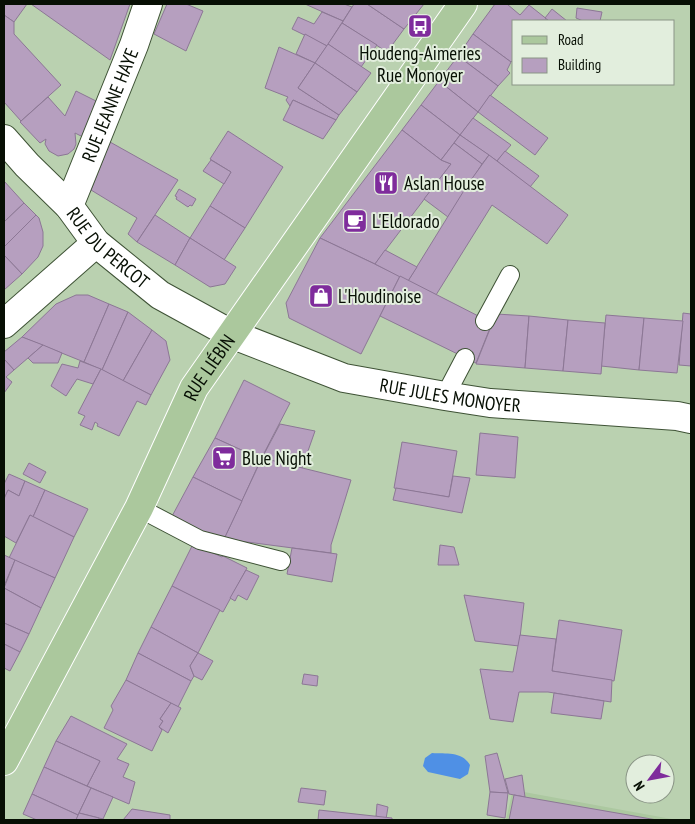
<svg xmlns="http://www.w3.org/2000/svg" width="695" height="824" font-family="'PT Sans Narrow',sans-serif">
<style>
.built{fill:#acc8a0}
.water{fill:#4f90e5}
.building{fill:#b69fbf;stroke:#8c7795}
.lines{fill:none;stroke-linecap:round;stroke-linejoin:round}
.lane-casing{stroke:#3e5235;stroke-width:20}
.street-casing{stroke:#3e5235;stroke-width:30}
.secondary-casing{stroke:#3e5235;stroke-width:30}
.primary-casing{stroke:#fff;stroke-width:30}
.lane{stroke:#fff;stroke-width:18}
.street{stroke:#fff;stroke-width:28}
.secondary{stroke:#fff;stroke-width:28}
.primary{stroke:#abc89d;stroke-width:28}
.labels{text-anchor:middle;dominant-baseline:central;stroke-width:4;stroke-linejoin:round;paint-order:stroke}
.poi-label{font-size:19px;fill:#070f04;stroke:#e2eedd;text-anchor:start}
.street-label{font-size:19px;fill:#070f04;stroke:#e2eedd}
</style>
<rect width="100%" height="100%" fill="#bad1b0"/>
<!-- built -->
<polygon class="built" points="515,780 524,792 677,820 506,820"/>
<!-- water -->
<path class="water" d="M432 753C446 754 462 751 470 765L468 774 460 779 428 772 423 766 425 758Z"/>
<!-- building -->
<g class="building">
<polygon points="4,4 27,4 14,22 4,15"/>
<polygon points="31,4 130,4 110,60"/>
<polygon points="167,4 186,4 203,11 186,51 154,34"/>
<polygon points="305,4 344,4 352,7 343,21"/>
<polygon points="354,4 367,4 404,29 387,52 342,23"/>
<polygon points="367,4 424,4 404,29"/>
<polygon points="495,4 507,4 520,15 529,5 548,20 514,21 514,59 511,62 473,34"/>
<polygon points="577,8 602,12 600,21 583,21 576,18"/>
<polygon points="552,9 567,21 547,21 548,20 545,18"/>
<polygon points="322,12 343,21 327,46 292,29 298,17 314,24"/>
<polygon points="4,15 14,22 14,34 61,85 21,121 4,102"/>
<polygon points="342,23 377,45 361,67 328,44"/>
<polygon points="305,34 327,46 315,63 296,54"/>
<polygon points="473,34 511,62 507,70 510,73 498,86 458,56"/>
<polygon points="328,44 371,73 357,92 315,63"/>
<polygon points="279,47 315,63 298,88 339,115 336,120 293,100 290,106 286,100 288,97 265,88"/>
<polygon points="458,56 498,86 478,112 439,81"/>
<polygon points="315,63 357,92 339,115 298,88"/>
<polygon points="439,81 478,112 460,135 421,105"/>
<polygon points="76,91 96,101 83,137 75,133 76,144 74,149 68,154 58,156 49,151 45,144 46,139 40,143 20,122 48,97 65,116"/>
<polygon points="490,95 548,138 535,155 478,112"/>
<polygon points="293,100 336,120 323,139 283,120"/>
<polygon points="421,105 460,135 441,160 402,130"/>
<polygon points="473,118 511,145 497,161 460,135"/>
<polygon points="402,130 441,160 451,164 375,264 320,238"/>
<polygon points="228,131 283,167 245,228 210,206 231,172 210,159"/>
<polygon points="460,135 489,155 482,164 454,143"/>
<polygon points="110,142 178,180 137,242 128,234 137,218 91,190"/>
<polygon points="454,143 482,164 448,217 424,199 451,164 441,160"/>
<polygon points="505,151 539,176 530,187 497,161"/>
<polygon points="489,155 568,215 547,244 492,205 436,295 408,281 468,184"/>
<polygon points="211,160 231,172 224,184 203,171"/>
<polygon points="4,181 24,203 4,222"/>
<polygon points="179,189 196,199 192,206 190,205 188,207 176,199 177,197 175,196"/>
<polygon points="24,203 36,215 4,247 4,222"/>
<polygon points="210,206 245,228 224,260 190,238"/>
<polygon points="36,215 39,218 43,232 43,246 38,257 22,274 4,255 4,247"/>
<polygon points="155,215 190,238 175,265 137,242"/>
<polygon points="190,238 236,267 225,284 210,287 175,265"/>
<polygon points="320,238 400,276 361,354 289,318 286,303"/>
<polygon points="385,250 417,267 408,281 375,264"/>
<polygon points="4,255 22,274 4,290"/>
<polygon points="400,276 492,323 476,363 380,316"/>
<polygon points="76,295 88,295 109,304 84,362 22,337 56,304"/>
<polygon points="109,304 128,312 102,370 84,362"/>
<polygon points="128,312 152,330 123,381 102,370"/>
<polygon points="683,313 691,314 691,366 679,365"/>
<polygon points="496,314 529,316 525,368 476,364"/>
<polygon points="606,315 644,318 639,370 601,366"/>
<polygon points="529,316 568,320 563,371 525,368"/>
<polygon points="644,318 683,321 677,373 639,370"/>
<polygon points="568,320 605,323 601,374 563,371"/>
<polygon points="152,330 166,341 170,360 151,395 123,381"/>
<polygon points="22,337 43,345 14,370 4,359 4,352"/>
<polygon points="43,345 62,353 58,363 33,363 28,358"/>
<polygon points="4,359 14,370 6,377 12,382 4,393"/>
<polygon points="80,361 101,369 93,384 77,379 66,396 51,386 62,364 78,368"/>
<polygon points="101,369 151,395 146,405 137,401 119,436 97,426 98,424 95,422 92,430 80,425 85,416 78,413"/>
<polygon points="244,380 290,403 261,459 215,438"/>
<polygon points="280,424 315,431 302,468 262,458"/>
<polygon points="480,433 518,437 515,478 476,475"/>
<polygon points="215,438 261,459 242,501 193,477"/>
<polygon points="402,442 457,451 449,497 394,488"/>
<polygon points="262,458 351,480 331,545 331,553 224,539"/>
<polygon points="29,463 46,472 40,483 23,474"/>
<polygon points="9,474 25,481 19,496 8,490 4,499 4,484"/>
<polygon points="453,476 470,478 462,513 393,500 396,488 449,497"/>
<polygon points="193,477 242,501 224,539 170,520"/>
<polygon points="25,481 45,490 33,517 30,515 16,543 4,536 4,499 8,490 19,496"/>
<polygon points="45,490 88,509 74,537 33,517"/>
<polygon points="30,515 74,537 55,578 9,558"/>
<polygon points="193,544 222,557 223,556 247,568 223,612 172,586"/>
<polygon points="440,545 454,547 459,565 438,565"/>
<polygon points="292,548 337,554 332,582 287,574"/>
<polygon points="4,555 15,560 4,586"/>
<polygon points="15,560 55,578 41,608 4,588"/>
<polygon points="246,570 259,576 247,600 238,595 235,601 230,598"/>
<polygon points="172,586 220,610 198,653 151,627"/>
<polygon points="4,588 41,608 29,634 4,623"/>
<polygon points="464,595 524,603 519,646 475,641"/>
<polygon points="559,620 622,630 614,681 552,671"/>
<polygon points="4,623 29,634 20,652 4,644"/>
<polygon points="151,627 198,653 190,666 194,676 191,681 138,653"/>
<polygon points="520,635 556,639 552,671 612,680 611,702 548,692 519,692 513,722 490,719 480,669 513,672"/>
<polygon points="4,644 20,652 10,671 4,668"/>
<polygon points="138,653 191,681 178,707 126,680"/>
<polygon points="198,653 213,661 202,680 194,676 190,666"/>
<polygon points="304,674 318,676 317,686 302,684"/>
<polygon points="126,680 171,703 160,719 163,721 159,727 162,730 152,751 104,728 113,710 111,706"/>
<polygon points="554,693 604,701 601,719 551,713"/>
<polygon points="171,703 181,708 168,733 159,727 163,721 160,719"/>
<polygon points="71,716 127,744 117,759 129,764 123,777 135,782 129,804 87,786 100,761 56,741"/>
<polygon points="56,741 100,761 87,786 44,767"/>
<polygon points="497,753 508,793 490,792 485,756"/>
<polygon points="44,767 91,788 78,815 32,794"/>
<polygon points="522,775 525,797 509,794 505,779"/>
<polygon points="91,788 113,797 103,819 79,813"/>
<polygon points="301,788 326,791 324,805 298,802"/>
<polygon points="490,792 508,793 505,818 487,815"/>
<polygon points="32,794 78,815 76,820 37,820 23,814"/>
<polygon points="514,795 525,797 657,820 509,820"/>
<polygon points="377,804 388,807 386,819 376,816"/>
<polygon points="132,809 170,815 170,820 123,820"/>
<polygon points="319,810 392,818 392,820 318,820"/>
<polygon points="79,813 99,818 99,820 76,820"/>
</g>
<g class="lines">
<defs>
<g id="lane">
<polyline points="485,321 510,275"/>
<polyline points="445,396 465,358"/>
<polyline points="139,508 200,540 281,561"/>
</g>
<g id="street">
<path id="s1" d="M4 139 27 165 69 206 96 243 160 295 231 334"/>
<path id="s2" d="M69 206 134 45 148 4"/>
<polyline points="4,324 96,243"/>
</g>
<g id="secondary">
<path id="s3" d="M231 334 344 378 445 396 490 403 677 416 691 419"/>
</g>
<g id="primary">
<path id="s4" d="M4 761 139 508 194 388 463 4"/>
</g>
</defs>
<!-- lane casing -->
<use href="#lane" class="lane-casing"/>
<!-- street casing -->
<use href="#street" class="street-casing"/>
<!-- secondary casing -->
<use href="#secondary" class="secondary-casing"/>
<!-- primary casing -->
<use href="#primary" class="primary-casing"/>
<!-- lane -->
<use href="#lane" class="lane"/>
<!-- street -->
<use href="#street" class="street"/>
<!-- secondary -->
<use href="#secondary" class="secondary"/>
<!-- primary -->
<use href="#primary" class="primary"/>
</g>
<!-- icons -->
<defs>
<symbol id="bus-square" viewBox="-11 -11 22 22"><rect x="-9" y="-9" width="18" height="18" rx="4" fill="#7f2c9c" stroke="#e2eedd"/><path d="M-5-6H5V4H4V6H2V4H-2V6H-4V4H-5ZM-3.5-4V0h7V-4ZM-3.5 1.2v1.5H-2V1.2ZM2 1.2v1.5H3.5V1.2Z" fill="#fff"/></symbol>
<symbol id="restaurant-square" viewBox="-11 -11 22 22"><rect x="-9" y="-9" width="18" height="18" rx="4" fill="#7f2c9c" stroke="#e2eedd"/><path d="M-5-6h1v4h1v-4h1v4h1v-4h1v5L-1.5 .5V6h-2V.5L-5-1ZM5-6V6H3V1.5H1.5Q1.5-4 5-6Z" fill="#fff"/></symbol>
<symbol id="cafe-square" viewBox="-11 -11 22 22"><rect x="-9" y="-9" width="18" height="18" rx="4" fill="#7f2c9c" stroke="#e2eedd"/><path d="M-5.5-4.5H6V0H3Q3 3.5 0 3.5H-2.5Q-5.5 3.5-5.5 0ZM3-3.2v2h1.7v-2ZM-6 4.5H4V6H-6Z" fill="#fff"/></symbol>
<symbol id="shop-square" viewBox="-11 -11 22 22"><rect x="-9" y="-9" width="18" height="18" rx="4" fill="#7f2c9c" stroke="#e2eedd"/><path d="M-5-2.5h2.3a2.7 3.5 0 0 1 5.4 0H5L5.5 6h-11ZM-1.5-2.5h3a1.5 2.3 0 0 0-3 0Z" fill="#fff"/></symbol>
<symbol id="supermarket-square" viewBox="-11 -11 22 22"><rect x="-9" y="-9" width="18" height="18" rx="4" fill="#7f2c9c" stroke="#e2eedd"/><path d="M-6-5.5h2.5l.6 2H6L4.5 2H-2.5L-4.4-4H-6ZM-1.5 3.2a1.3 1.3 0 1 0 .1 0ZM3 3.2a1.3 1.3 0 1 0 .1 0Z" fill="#fff"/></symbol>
</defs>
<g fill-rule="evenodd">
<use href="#bus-square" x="406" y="12" width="28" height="28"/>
<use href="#restaurant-square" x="372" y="169" width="28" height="28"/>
<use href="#cafe-square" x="341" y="207" width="28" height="28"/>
<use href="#shop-square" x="307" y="282" width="28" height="28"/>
<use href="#supermarket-square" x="210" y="444" width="28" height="28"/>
</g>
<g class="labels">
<!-- poi labels -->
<g class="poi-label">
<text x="420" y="53" text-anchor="middle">Houdeng-Aimeries<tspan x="420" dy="22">Rue Monoyer</tspan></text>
<text x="404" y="183">Aslan House</text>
<text x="372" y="221">L'Eldorado</text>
<text x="338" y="296">L'Houdinoise</text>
<text x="242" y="458">Blue Night</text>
</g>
<!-- street labels -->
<g class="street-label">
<text stroke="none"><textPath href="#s2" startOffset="109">RUE JEANNE HAYE</textPath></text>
<text stroke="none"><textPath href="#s1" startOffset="151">RUE DU PERCOT</textPath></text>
<text stroke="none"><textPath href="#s4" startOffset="444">RUE LIÉBIN</textPath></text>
<text stroke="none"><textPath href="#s3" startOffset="229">RUE JULES MONOYER</textPath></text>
</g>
</g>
<!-- border -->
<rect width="695" height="824" fill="none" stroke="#070f04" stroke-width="10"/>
<!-- legend -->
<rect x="512" y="20" width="162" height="65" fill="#e2eedd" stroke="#8a9586"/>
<rect x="522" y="36" width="25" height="8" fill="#abc89d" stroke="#8a9586"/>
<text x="558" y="45" font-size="15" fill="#070f04">Road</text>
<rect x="522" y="58" width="25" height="15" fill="#b69fbf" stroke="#8a9586"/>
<text x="558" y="70" font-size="15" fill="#070f04">Building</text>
<!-- north arrow -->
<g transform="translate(650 779) rotate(238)"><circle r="24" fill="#e2eedd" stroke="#8a9586"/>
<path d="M0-4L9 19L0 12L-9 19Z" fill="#7f2c9c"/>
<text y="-8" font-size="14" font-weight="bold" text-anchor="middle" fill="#070f04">N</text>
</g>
</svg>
